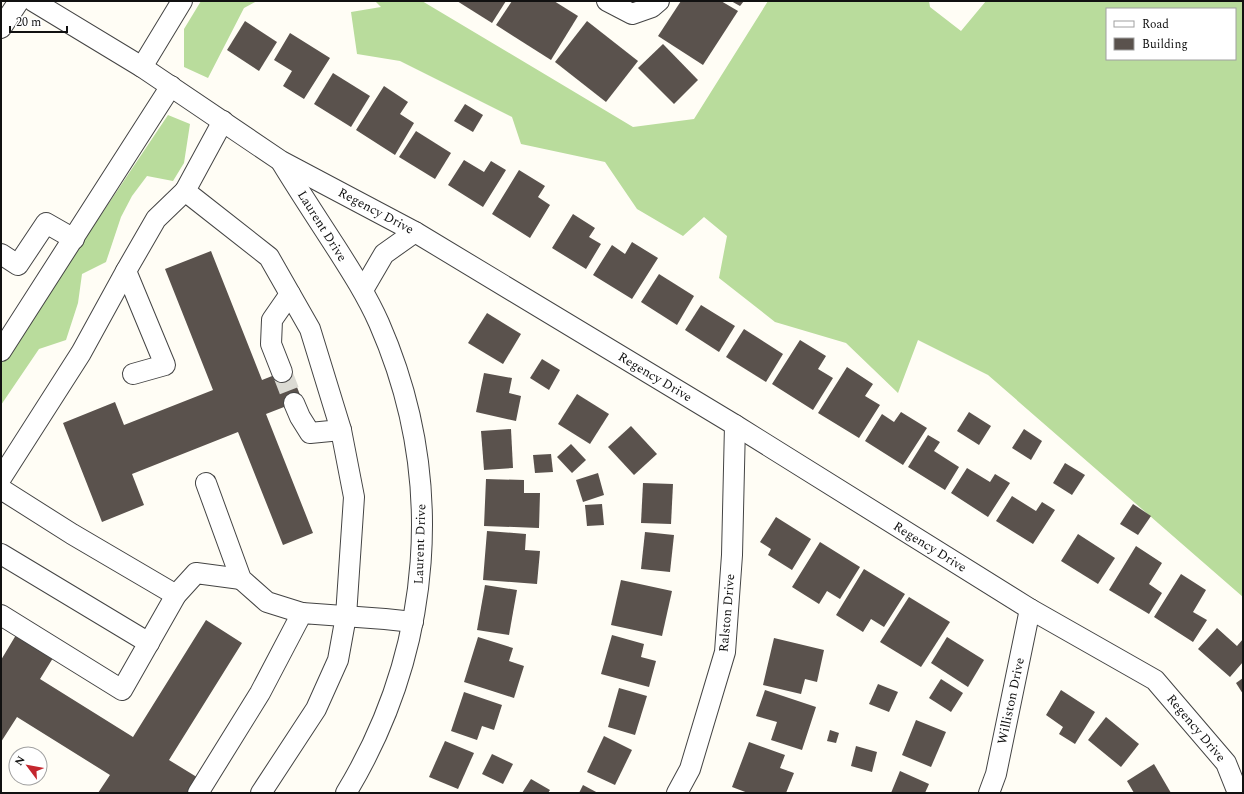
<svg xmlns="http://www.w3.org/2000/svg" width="1244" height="794" font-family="Spectral,serif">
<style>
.forest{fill:#b9dc9c;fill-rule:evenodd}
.building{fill:#5a524d}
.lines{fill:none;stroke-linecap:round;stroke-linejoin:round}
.minor-tunnel{stroke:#dbdad3;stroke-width:20;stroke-dasharray:20 10;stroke-linecap:butt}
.minor-casing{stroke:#444;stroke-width:22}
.minor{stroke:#fff;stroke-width:20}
.labels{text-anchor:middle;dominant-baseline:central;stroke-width:4;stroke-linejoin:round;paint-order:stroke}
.street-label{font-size:13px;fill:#111;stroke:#fff}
</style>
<rect width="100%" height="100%" fill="#fffdf5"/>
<!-- forest -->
<g class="forest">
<polygon points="201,1 257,1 244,8 208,78 184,67 184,29"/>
<path d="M375 1H422L633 127 694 119 768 1H929L930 7 961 31 986 1H1243V597L988 375 918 340 898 393 846 343 775 322 719 278 727 236 704 217 683 236 637 209 605 162 521 144 512 117 400 61 357 54 351 12 381 7ZM1107 9H1235V59H1107Z"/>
<polygon points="168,115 190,124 184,163 173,181 147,176 132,196 121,217 106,262 82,274 78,303 66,340 39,349 1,405 1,364"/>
</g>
<!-- building -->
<g class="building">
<polygon points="457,1 506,1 492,23"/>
<polygon points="512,1 554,1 578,16 551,60 496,25"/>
<polygon points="681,1 721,1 738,11 703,65 658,36"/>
<polygon points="731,1 744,1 740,6"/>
<polygon points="245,21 277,42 259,71 227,50"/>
<polygon points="587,21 638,61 606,102 555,62"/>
<polygon points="290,33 330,58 304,99 283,86 292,71 274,60"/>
<polygon points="663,44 698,80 674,104 638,68"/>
<polygon points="333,73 370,96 351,127 314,104"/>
<polygon points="384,86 408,102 400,114 414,123 395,155 356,130"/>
<polygon points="465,104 483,115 473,132 454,121"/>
<polygon points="416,131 451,153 435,179 399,157"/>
<polygon points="464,160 484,172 491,161 506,170 483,207 448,185"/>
<polygon points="519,170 545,186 538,197 550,205 530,238 492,214"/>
<polygon points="573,214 595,228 589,237 601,244 586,269 552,248"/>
<polygon points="632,242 658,258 632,299 593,275 612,245 625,254"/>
<polygon points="211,251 262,380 290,369 302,400 266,414 313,533 283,545 238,432 132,474 144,505 102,522 63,423 115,402 124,425 213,390 165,269"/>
<polygon points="659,274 694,296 677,325 641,302"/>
<polygon points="701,305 735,326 719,352 685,330"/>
<polygon points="487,313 521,334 503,364 468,343"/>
<polygon points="744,329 783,354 766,382 726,357"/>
<polygon points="800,340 826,356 818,369 833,378 813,410 772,384"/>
<polygon points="542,359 560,370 549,390 530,378"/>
<polygon points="847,367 873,384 865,396 880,405 859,438 818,413"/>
<polygon points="484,373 512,378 509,393 521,396 516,421 476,412"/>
<polygon points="577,394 609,414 590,444 558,424"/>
<polygon points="901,412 927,428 903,465 865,441 882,414 894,422"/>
<polygon points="969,412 991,426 979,445 957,431"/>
<polygon points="631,426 657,454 634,475 608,447"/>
<polygon points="511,429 513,468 484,470 481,431"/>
<polygon points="1024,429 1042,441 1031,460 1012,448"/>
<polygon points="928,435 940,442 934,451 959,467 945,490 908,467"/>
<polygon points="571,444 586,460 572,473 557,457"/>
<polygon points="551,454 553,472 535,473 533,455"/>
<polygon points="1065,463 1085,475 1072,495 1053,483"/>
<polygon points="967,468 990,482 995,474 1010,483 988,517 951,493"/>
<polygon points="598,473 604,495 583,502 576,480"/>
<polygon points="486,479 524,480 524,493 540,493 539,528 484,526"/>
<polygon points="643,483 673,484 671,524 641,523"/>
<polygon points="1012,496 1036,511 1042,502 1055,510 1033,544 996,521"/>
<polygon points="602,504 604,525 587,526 585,505"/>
<polygon points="1133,504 1151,516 1138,535 1120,524"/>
<polygon points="776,517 811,539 792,570 768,555 771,549 760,542"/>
<polygon points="487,531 526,534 525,550 540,551 537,584 483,580"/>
<polygon points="645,532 674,535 670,572 641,569"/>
<polygon points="1078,534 1115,558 1098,584 1061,561"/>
<polygon points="820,542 860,567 840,599 827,591 819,604 792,587"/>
<polygon points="1136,546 1162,563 1149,584 1162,593 1149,614 1109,590"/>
<polygon points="864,569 905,594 884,627 871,619 863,632 836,615"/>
<polygon points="1181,574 1206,590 1193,612 1207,620 1193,642 1154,617"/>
<polygon points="621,580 672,591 662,636 611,625"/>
<polygon points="485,585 517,590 509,635 477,630"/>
<polygon points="909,597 950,622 921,667 880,642"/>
<polygon points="206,620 242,643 169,760 200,779 191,793 98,793 110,775 17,717 1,742 1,660 16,635 53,658 40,679 133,737"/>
<polygon points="1217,628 1237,646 1243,639 1243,662 1230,677 1198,649"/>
<polygon points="612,635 644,644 641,657 656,661 649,687 601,674"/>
<polygon points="478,637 513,648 509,661 524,666 514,698 464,682"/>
<polygon points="947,637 984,660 968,687 931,663"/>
<polygon points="774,638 824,650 817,682 805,679 801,694 763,685"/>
<polygon points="1243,678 1243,694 1236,683"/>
<polygon points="941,679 963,693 951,712 929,698"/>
<polygon points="878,684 898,692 889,712 869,704"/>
<polygon points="619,688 647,696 635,735 608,727"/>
<polygon points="765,690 816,707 802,750 771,740 777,722 756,716"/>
<polygon points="1061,690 1095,712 1075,744 1059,734 1063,727 1046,715"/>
<polygon points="464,692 502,705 494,730 482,726 477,740 451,731"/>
<polygon points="1106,717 1139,744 1121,767 1088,740"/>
<polygon points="916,720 946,732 931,767 902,755"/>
<polygon points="830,730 839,733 836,743 827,741"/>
<polygon points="604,736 632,750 615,785 587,772"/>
<polygon points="445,741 474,753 458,789 429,777"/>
<polygon points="749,742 785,755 780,768 794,773 786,793 748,793 732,787"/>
<polygon points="856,746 877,752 872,772 851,766"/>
<polygon points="492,754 513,764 503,784 482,774"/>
<polygon points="1154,764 1171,793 1134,793 1127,781"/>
<polygon points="900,771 929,784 925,793 891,793"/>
<polygon points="531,779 550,790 548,793 522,793"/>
<polygon points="583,785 598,793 579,793"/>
</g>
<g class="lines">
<!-- minor-tunnel -->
<polyline class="minor-tunnel" points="282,372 294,403"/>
<defs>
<g id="minor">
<polyline points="33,1 142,67 281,161 415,232 735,425 1030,609 1155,680 1226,763 1238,793"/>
<polyline points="607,1 632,14 652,7 659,1"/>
<polyline points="1,28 19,1"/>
<polyline points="142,67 182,1"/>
<polyline points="223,121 185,191 269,257 310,329 341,430 354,497 346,616 338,660 316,709 261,793"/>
<path d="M282 163C299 191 317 218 335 246 351 271 367 296 379 323 447 478 433 649 346 793"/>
<polyline points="1,254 18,265 46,223 74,239"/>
<polyline points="126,271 165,365 133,374"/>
<polyline points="363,290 384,254 415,232"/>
<polyline points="1,351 171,86"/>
<polyline points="282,372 271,344 272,320 290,294"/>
<polyline points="294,403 300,417 310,433 341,430"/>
<polyline points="1,478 81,353 126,271 156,219 185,191"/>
<polyline points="206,483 241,579 267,602 302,613"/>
<polyline points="1,489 72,534 176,595"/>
<polyline points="1,554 149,643"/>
<polyline points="1,615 122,690 176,595 196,573 241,579"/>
<polyline points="198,793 260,693 302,613 385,619 413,622"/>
<polyline points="677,793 690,769 725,652 732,555 735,425"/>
<polyline points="989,793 996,774 1030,609"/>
</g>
</defs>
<!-- minor casing -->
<use href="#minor" class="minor-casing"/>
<!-- minor -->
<use href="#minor" class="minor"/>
</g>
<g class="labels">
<!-- street labels -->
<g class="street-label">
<text transform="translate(376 211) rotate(28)">Regency Drive</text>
<text transform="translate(322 226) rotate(58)">Laurent Drive</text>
<text transform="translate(655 377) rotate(31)">Regency Drive</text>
<text transform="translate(420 544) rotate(-88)">Laurent Drive</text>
<text transform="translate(930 547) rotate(32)">Regency Drive</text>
<text transform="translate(727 613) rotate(-85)">Ralston Drive</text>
<text transform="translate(1011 701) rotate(-78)">Williston Drive</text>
<text transform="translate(1196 728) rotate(50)">Regency Drive</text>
</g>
</g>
<!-- border -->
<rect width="1244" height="794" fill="none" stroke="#111111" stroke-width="4"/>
<!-- legend -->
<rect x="1106" y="8" width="130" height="52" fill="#ffffff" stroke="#a0a0a0"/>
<rect x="1114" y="21" width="20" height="6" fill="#ffffff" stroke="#a0a0a0"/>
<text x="1142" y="28" font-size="12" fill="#111111">Road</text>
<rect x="1114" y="38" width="20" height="12" fill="#5a524d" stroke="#a0a0a0"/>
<text x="1142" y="48" font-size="12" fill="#111111">Building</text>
<!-- north arrow -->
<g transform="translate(28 766) rotate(302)"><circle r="19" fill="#ffffff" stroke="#a0a0a0"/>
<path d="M0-3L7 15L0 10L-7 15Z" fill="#c4262e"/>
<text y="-6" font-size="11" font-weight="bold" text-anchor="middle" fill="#111111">N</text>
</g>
<!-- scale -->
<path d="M10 26v6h57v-6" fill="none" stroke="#111111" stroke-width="2"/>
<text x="16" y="26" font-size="12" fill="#111111" stroke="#ffffff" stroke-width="3" paint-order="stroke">20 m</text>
</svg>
